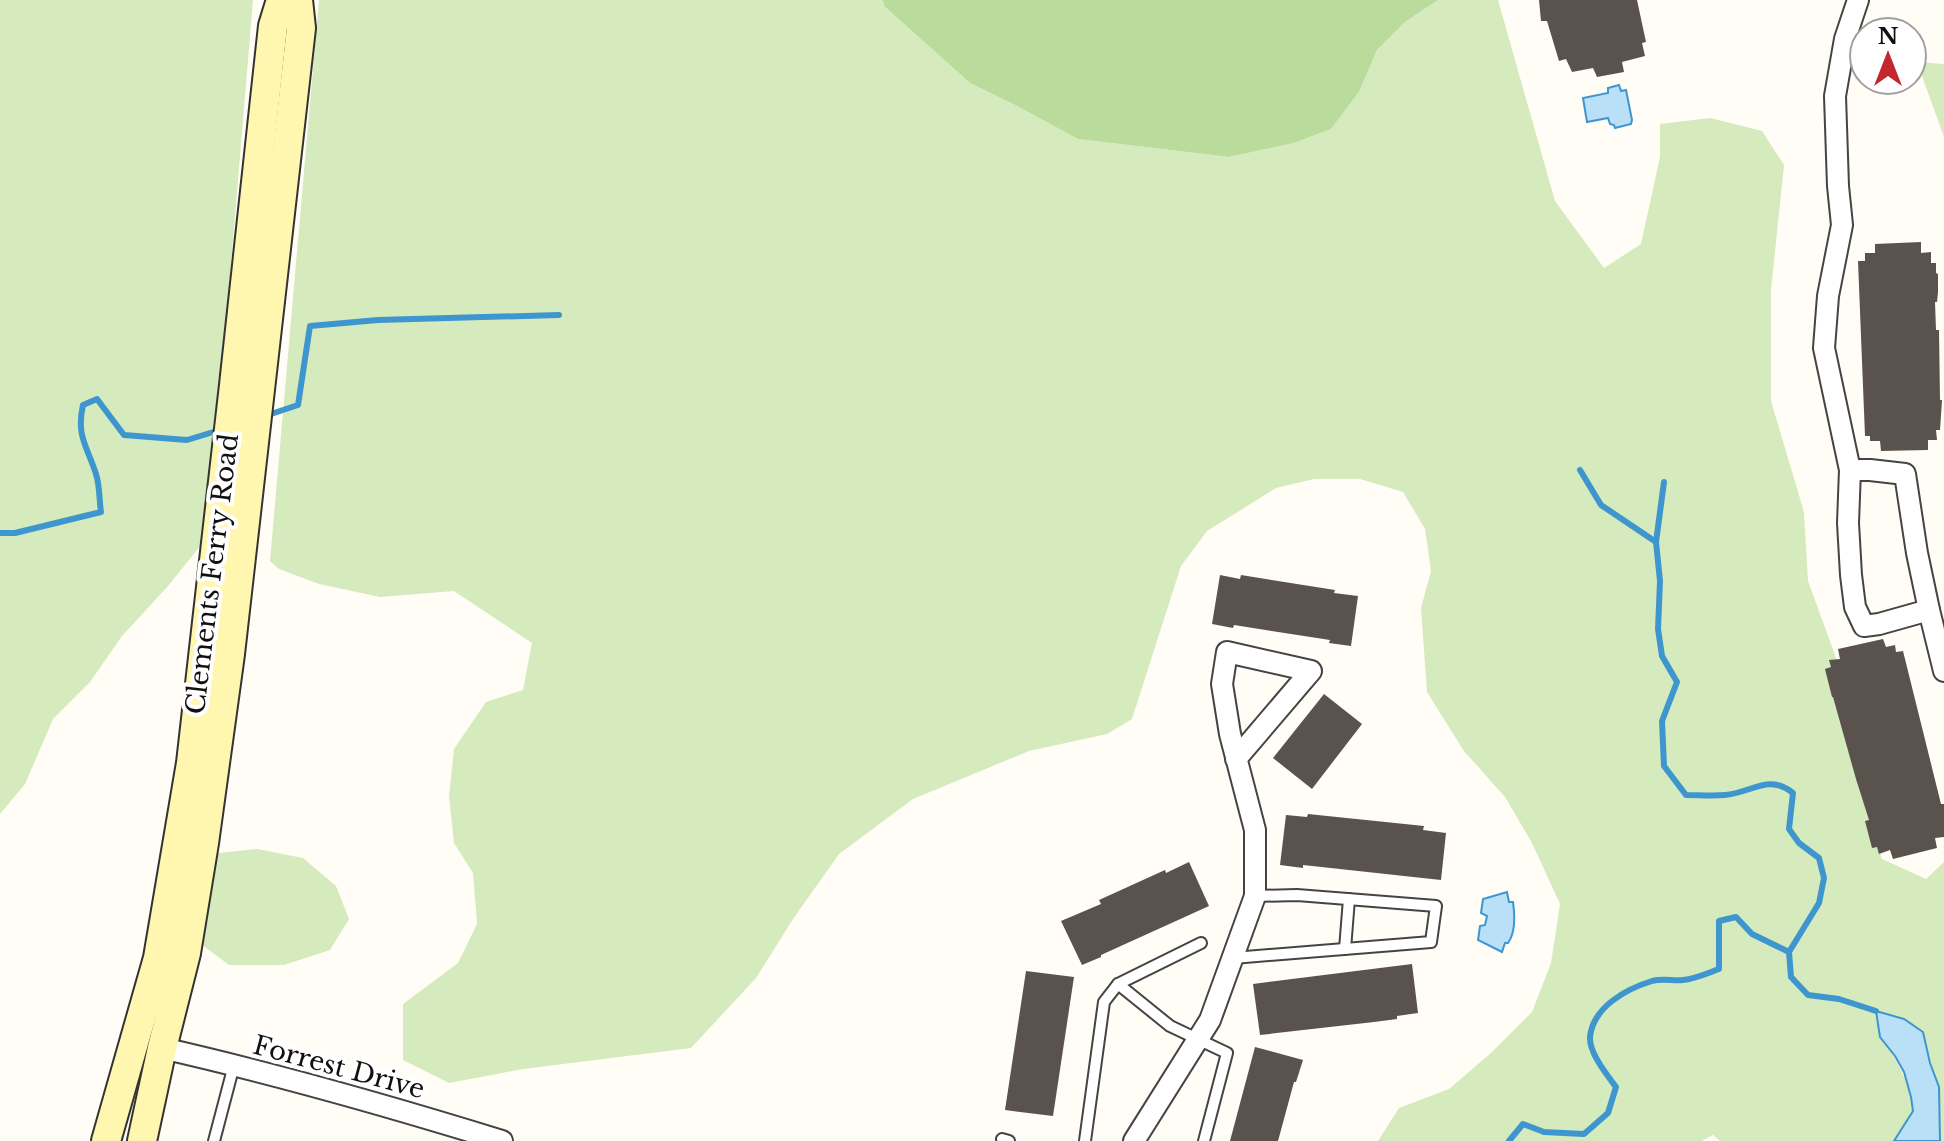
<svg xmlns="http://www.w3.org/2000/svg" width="1944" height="1141" font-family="'Libre Baskerville',serif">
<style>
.green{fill:#d5ebbd}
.forest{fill:#b9dc9c}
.water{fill:#b9e0f7;stroke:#3f96cf;stroke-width:2}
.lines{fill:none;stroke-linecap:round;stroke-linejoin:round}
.stream{stroke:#3f96cf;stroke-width:6}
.building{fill:#5a524d}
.lane-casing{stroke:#444;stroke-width:14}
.street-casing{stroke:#444;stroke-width:24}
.secondary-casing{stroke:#333;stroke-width:32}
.lane{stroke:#fff;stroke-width:10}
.street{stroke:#fff;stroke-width:20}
.secondary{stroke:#fff6b0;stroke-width:28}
.labels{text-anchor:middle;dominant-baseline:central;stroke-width:8;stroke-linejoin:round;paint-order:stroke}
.street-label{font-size:26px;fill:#111;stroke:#fff}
</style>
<rect width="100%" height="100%" fill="#fffdf5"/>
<!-- green -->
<g class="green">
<polygon points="0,0 253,0 210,516 205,540 168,586 122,636 90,682 53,719 25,784 0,814"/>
<path d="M319 0H883L884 6 970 83 1017 106 1078 139 1229 157 1294 143 1331 129 1359 92 1377 50 1405 22 1438 0H1498L1555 201 1604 268 1641 244 1660 157V124L1710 118 1762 131 1784 165 1771 290V401L1804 512 1808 581 1835 655 1845 710 1867 812 1882 859 1926 879 1944 862V1141H1940L1939 1087 1930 1063 1880 1037C1898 1060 1909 1082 1913 1111L1894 1141H1720L1713 1135 1702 1141H1378L1399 1108 1449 1089 1492 1052 1532 1012 1551 963 1560 904 1532 843 1505 797 1464 751 1427 692 1421 608 1431 571 1425 529 1403 492 1360 479H1314L1276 488 1207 531 1181 566 1132 719 1107 734 1029 751 913 799 839 854 793 919 756 978 691 1048 523 1069 449 1083 403 1060V1004L458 963 477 924 473 873 454 843 449 797 454 749 486 702 523 690 532 643 454 591 380 597 319 584 279 569 270 561Z"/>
<polygon points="1917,62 1944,64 1944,137"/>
<polygon points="257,849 303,858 336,886 349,919 330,950 284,965 229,965 197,941 210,854"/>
</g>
<!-- forest -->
<polygon class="forest" points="883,0 1438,0 1405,22 1377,50 1359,92 1331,129 1294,143 1229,157 1078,139 1017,106 970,83 884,6"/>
<!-- water -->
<g class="water">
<polygon points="1619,85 1621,91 1626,90 1632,120 1631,124 1615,128 1614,125 1610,124 1608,118 1587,122 1583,98 1608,93 1608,88"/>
<path d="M1507 892 1509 902H1513C1515 916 1516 932 1508 943H1505L1502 952 1478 940 1480 926 1485 925 1487 916 1481 913 1483 899Z"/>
<polygon points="1876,1011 1904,1019 1923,1032 1930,1063 1939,1087 1940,1141 1894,1141 1913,1111 1911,1097 1904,1072 1895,1056 1880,1037"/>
</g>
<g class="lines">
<!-- stream -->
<g class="stream">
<polyline points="265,416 298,405 310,326 378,320 559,315"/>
<polyline points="1580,470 1601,505 1656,542"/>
<path d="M1664 482 1656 542 1660 581 1658 629 1662 656 1677 682 1662 721 1664 766 1686 795C1699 795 1712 796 1725 795 1751 793 1769 773 1793 793L1789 829 1799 843 1819 858 1824 878 1819 903 1789 952 1791 977 1808 995 1839 999 1876 1011"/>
<path d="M0 533H15L101 512C99 500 100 486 96 474 87 446 76 436 83 405L97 399 124 435 187 440 220 430"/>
<path d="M1509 1141 1523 1124 1544 1132 1584 1134 1608 1113 1616 1087C1607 1075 1589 1053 1590 1037 1593 1007 1626 989 1652 981 1662 978 1673 981 1683 980 1695 979 1708 973 1719 969V921L1736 917 1752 934 1789 952"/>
</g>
</g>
<!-- building -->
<g class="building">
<polygon points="1539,0 1637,0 1646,42 1642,43 1645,56 1622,62 1624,72 1597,77 1593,68 1572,72 1566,59 1559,61 1547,21 1541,21"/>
<polygon points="1921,242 1921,253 1931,252 1931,263 1936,263 1936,273 1938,274 1938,292 1937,302 1935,302 1936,330 1939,330 1940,400 1942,400 1940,430 1936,430 1937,440 1928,440 1928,450 1881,451 1880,441 1870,441 1870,436 1865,436 1858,261 1865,261 1865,253 1875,253 1875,244"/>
<polygon points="1220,575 1240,579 1241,575 1335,590 1334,593 1358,596 1351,646 1329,643 1330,640 1234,625 1233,628 1212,624"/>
<polygon points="1883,639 1886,647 1895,645 1896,652 1903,651 1941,804 1944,804 1944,837 1935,838 1937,848 1893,859 1890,850 1879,854 1877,847 1872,848 1865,821 1869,820 1856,779 1833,697 1832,697 1825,669 1831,667 1829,660 1840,659 1838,649"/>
<polygon points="1324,694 1362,724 1312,789 1273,758"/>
<polygon points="1308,814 1424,826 1423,830 1446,833 1441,880 1303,865 1303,868 1280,865 1286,815 1307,817"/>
<polygon points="1189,862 1209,906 1101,955 1101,957 1082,965 1061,921 1101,904 1099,900 1165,870 1166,873"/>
<polygon points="1412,964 1418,1013 1397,1016 1397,1019 1374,1022 1260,1035 1253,984"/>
<polygon points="1026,971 1074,977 1053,1116 1005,1110"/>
<polygon points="1255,1047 1303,1060 1296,1082 1294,1082 1278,1141 1230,1141"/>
</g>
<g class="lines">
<defs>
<g id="lane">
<polyline points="1345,949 1349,899"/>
<polyline points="1233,958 1431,942 1436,906 1297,895 1255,896"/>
<polyline points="1118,984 1201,943"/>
<polyline points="1002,1139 1009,1141"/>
<polyline points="214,1141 234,1065"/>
<polyline points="1085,1141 1104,1002 1118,984 1170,1026 1227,1053 1204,1141"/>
</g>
<g id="street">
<polyline points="1850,470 1870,470 1905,474 1917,553 1929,610 1879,624 1864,626 1855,607 1851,575 1848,523 1850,470 1824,348 1828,296 1842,225 1838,186 1835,96 1845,39 1858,0"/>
<polyline points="1929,610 1944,671"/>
<path d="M162 1048C276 1074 389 1106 502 1141"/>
<polyline points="1134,1141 1210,1020 1255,896 1255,830 1230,734 1222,684 1227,652 1311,671 1236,759"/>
</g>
<g id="secondary">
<polyline points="106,1141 158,958 191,763 234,385 273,26 281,0"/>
<polyline points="142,1141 162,1048 186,953 204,843 230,654 301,28 298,0"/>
</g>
</defs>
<!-- lane casing -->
<use href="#lane" class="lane-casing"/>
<!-- street casing -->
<use href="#street" class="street-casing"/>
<!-- secondary casing -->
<use href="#secondary" class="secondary-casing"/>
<!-- lane -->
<use href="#lane" class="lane"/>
<!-- street -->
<use href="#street" class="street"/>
<!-- secondary -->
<use href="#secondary" class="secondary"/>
</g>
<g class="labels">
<!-- street labels -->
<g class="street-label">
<text transform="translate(212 574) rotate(-83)">Clements Ferry Road</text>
<text transform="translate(339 1067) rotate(15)">Forrest Drive</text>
</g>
</g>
<!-- north arrow -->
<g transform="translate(1888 56)"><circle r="38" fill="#ffffff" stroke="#a0a0a0" stroke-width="2"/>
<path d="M0-6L14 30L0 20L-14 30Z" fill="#c4262e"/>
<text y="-12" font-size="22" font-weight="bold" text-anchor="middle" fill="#111111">N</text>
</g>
</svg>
